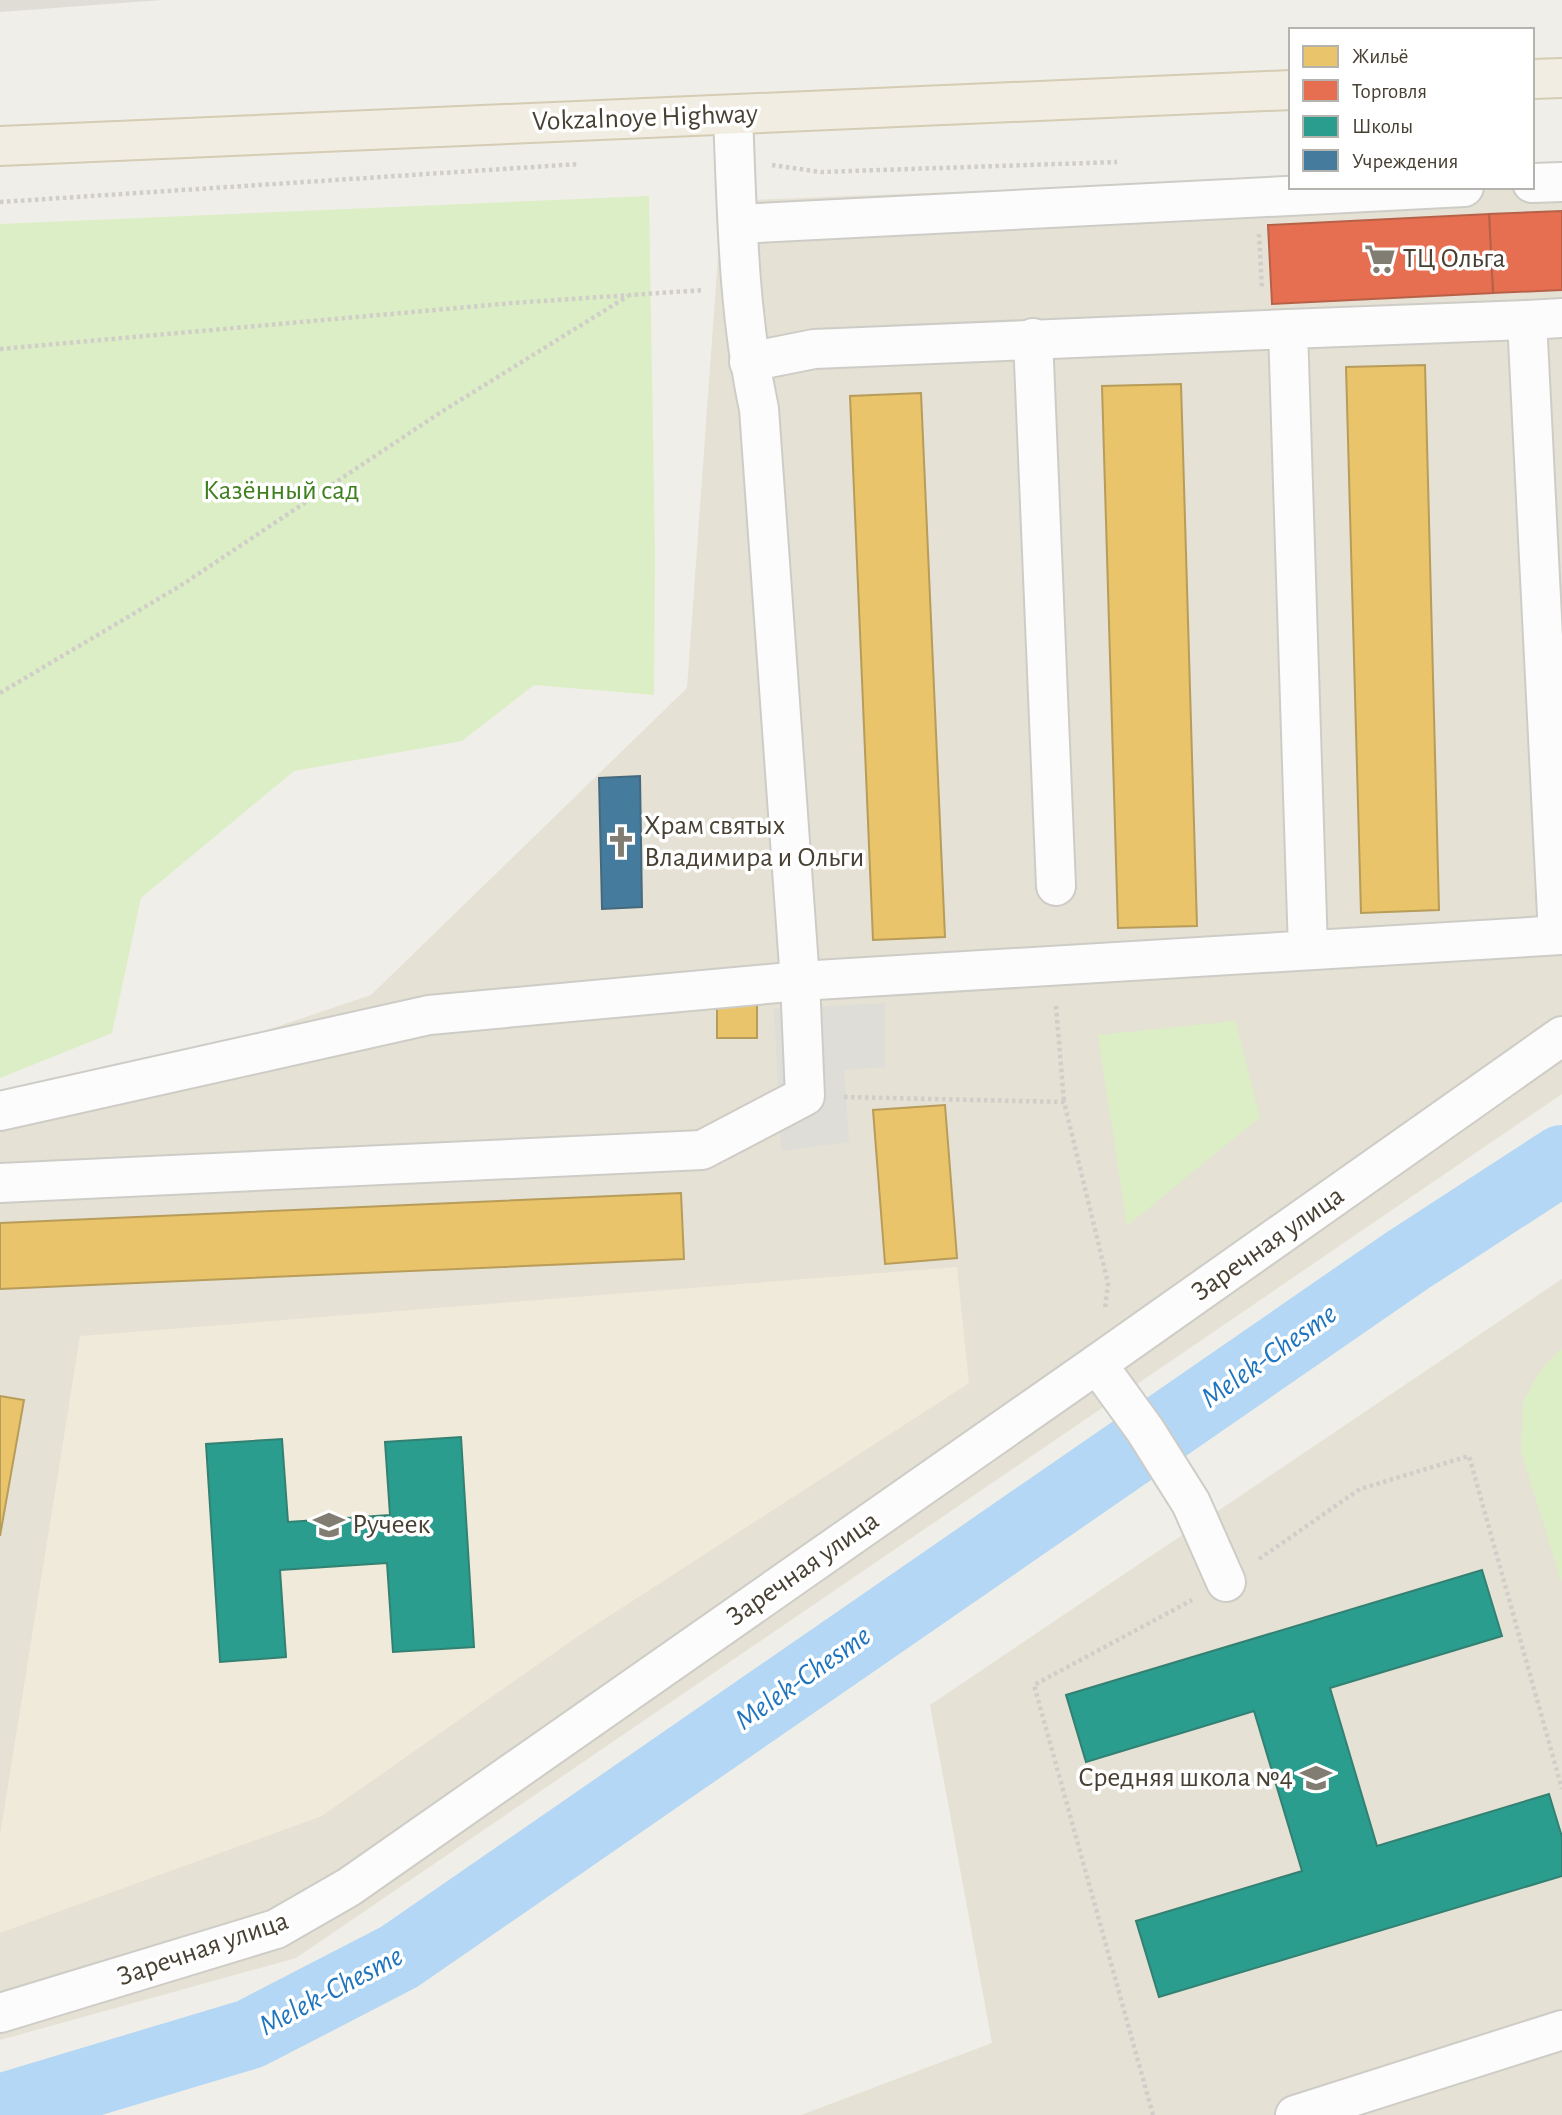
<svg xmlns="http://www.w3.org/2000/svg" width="1562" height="2115" font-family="'Alegreya Sans',sans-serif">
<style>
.residential{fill:#e5e1d4}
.industrial{fill:#e0ddd6}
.education{fill:#efead9}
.green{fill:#dceec5}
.parking{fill:#dfddd8}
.homes{fill:#e9c46a;stroke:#b89c5a;stroke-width:2}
.shops{fill:#e76f51;stroke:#b76148;stroke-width:2}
.schools{fill:#2a9d8f;stroke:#338173;stroke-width:2}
.public{fill:#457b9d;stroke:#46697d;stroke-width:2}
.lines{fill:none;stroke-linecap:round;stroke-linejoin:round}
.river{stroke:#b3d7f4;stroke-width:70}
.minor-casing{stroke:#ceccc6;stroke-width:42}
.major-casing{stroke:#d4ccb3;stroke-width:42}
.path{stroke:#d1cec9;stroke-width:4.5;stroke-dasharray:3.5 3.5;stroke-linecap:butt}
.minor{stroke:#fdfcfc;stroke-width:38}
.major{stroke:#f1ede2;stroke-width:38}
.labels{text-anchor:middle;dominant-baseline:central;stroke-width:7;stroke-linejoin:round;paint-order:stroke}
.street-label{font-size:28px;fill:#474033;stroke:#fff}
.poi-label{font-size:28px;fill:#474033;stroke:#fff;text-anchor:start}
.park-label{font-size:28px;fill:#408020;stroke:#fff}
.water-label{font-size:30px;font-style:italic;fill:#2075bf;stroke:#fff}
</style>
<rect width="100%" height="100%" fill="#f0eee8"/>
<!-- residential -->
<g class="residential">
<polygon points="1562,169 1562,1094 296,1958 0,2040 0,1120 371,995 687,688 722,201 1291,179 1291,187 1532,187"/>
<polygon points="1562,1279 1562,2115 801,2115 992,2043 930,1705"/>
</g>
<!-- industrial -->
<polygon class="industrial" points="0,0 162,0 0,12"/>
<!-- education -->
<polygon class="education" points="957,1267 969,1383 577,1637 322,1816 0,1933 0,1835 80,1336"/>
<!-- green -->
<g class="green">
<polygon points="649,196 655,556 654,695 534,685 462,741 294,771 141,898 112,1033 0,1078 0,224"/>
<polygon points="1235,1021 1260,1117 1127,1226 1098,1035"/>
<polygon points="1562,1348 1562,1583 1521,1452 1523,1402 1541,1370"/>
</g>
<!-- parking -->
<polygon class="parking" points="885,1003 885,1067 844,1070 849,1142 781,1151 774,1009"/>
<!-- homes -->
<g class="homes">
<polygon points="1425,365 1439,910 1361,913 1346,367"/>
<polygon points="1181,384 1197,926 1118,928 1102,386"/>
<polygon points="921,393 945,937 873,940 850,396"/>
<rect x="717" y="1004" width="40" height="34"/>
<polygon points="945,1105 957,1258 885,1264 873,1110"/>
<polygon points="681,1193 684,1259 0,1289 0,1223"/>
<polygon points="0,1396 24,1400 0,1536"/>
</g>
<!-- shops -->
<g class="shops">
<polygon points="1562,211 1562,290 1493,293 1489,214"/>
<polygon points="1489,214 1493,293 1272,304 1268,225"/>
</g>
<!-- schools -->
<g class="schools">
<polygon points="461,1437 474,1647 393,1652 387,1563 280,1570 286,1657 220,1662 206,1444 282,1439 288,1522 390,1515 385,1442"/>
<polygon points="1482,1570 1502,1636 1330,1688 1377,1846 1549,1794 1562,1837 1562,1876 1159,1997 1136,1921 1302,1871 1254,1711 1086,1762 1066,1695"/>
</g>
<!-- public -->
<polygon class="public" points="640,776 642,907 602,909 599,778"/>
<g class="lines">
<!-- river -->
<polyline class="river" points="0,2109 250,2034 399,1957 1408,1260 1562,1160"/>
<defs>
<g id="minor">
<polyline points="1532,183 1562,182"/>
<polyline points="738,224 1464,187"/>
<polyline points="1033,338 1056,886"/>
<polyline points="749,362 814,349 1288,329"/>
<polyline points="1558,935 1527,320 1562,318"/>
<polyline points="1308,950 1288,329 1527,320"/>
<polyline points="0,1111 429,1015 800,981 1562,935"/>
<path d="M0 1183 702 1150 805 1096 800 981 759 409C738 311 737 213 733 115"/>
<polyline points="1097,1364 1145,1430 1191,1503 1226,1582"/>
<polyline points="0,2013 276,1929 349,1887 1097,1364 1562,1036"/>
<polyline points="1295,2115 1562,2030"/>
</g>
<g id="major">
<polyline points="1532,79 1562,78"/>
<polyline points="0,146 1291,90"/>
</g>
</defs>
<!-- minor casing -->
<use href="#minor" class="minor-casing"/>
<!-- major casing -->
<use href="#major" class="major-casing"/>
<!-- path -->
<g class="path">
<polyline points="772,165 821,172 1117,162"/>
<polyline points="0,202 579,164"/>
<polyline points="1259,234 1262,290"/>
<polyline points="0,349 513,303 704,290"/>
<polyline points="0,693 180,586 438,414 628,296"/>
<polyline points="1056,1006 1064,1102"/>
<polyline points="844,1097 1064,1102 1108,1283 1105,1309"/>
<polyline points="1259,1559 1360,1489 1469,1456 1562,1789"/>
<polyline points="1153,2115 1034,1685 1192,1600"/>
</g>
<!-- minor -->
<use href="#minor" class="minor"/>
<!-- major -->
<use href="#major" class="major"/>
</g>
<!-- icons -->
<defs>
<symbol id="supermarket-bare" viewBox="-9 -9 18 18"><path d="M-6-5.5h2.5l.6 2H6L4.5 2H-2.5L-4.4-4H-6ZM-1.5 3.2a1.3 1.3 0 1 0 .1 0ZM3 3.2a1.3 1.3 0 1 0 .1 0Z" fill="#827d72" stroke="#fff" stroke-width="2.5" paint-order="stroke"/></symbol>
<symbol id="church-bare" viewBox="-9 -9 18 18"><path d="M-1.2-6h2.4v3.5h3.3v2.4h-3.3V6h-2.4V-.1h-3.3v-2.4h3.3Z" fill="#827d72" stroke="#fff" stroke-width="2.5" paint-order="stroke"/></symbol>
<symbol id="school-bare" viewBox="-9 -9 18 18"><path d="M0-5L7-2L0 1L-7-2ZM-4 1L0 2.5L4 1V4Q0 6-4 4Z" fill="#827d72" stroke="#fff" stroke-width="2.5" paint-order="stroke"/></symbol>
</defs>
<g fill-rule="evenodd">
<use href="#supermarket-bare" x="1358" y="237" width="44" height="44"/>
<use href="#church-bare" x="599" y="820" width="44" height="44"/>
<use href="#school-bare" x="307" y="1503" width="44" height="44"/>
<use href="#school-bare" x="1294" y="1756" width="44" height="44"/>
</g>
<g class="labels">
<!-- street labels -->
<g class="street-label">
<text transform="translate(645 118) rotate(-2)">Vokzalnoye Highway</text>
<text transform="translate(1268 1244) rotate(-35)">Заречная улица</text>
<text transform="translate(803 1569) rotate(-35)">Заречная улица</text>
<text transform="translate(203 1949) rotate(-19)">Заречная улица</text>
</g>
<!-- poi labels -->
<g class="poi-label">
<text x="1403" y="259">ТЦ Ольга</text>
<text x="644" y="826">Храм святых<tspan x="644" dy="32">Владимира и Ольги</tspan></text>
<text x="352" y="1525">Ручеек</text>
<text x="1293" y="1778" text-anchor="end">Средняя школа №4</text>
</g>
<!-- park labels -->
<g class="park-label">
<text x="281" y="491">Казённый сад</text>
</g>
<!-- water labels -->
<g class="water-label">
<text transform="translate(1269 1356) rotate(-35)">Melek-Chesme</text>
<text transform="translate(803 1678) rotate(-35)">Melek-Chesme</text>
<text transform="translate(331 1991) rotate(-28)">Melek-Chesme</text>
</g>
</g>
<!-- legend -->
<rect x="1289" y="28" width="245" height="161" fill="#ffffff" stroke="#b5b3ad" stroke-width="2"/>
<rect x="1303" y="46" width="35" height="21" fill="#e9c46a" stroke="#b5b3ad" stroke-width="2"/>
<text x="1352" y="63" font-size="21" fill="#474033">Жильё</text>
<rect x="1303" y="80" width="35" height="21" fill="#e76f51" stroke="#b5b3ad" stroke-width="2"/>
<text x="1352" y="98" font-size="21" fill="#474033">Торговля</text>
<rect x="1303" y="116" width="35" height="21" fill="#2a9d8f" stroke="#b5b3ad" stroke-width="2"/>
<text x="1352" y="133" font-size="21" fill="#474033">Школы</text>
<rect x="1303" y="150" width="35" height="21" fill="#457b9d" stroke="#b5b3ad" stroke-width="2"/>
<text x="1352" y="168" font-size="21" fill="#474033">Учреждения</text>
</svg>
